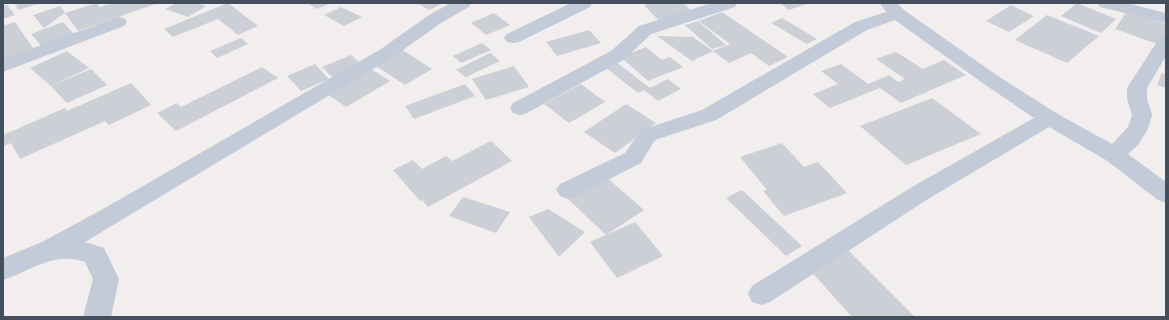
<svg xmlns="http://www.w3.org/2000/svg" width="1169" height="320" font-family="'DM Sans',sans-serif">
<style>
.building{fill:#cccfd6}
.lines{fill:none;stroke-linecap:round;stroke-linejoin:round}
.street{fill:#c2cbd7;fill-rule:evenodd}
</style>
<rect width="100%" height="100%" fill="#f1eeed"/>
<!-- building -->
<g class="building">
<polygon points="15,3 41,3 18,10"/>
<polygon points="97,3 100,7 113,3 158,3 78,31 65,13"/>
<polygon points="176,3 197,3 206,6 188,17 165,9"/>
<polygon points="228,3 258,26 238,35 218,19 173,37 164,29"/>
<polygon points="307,3 331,3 317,9"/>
<polygon points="417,3 443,3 429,10"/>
<polygon points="651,3 683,3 694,13 660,22 644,5"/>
<polygon points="780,3 809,3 789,10"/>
<polygon points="1077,3 1116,19 1101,33 1061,16"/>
<polygon points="7,5 15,15 3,19 3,6"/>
<polygon points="1011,5 1034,16 1009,32 986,21"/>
<polygon points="60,6 65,13 44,28 33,15"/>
<polygon points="341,7 362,17 344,26 324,15"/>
<polygon points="1127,11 1166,24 1166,34 1160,45 1115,29"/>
<polygon points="722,12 788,57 769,66 751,53 729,63 713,51 730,44 699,21"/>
<polygon points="494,13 510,25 486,35 471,23"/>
<polygon points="1047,15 1099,36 1067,63 1015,40"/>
<polygon points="782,18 817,39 807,44 771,23"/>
<polygon points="699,21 699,22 726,45 712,49 685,25"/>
<polygon points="15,22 35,51 3,63 3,26"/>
<polygon points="63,22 75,35 43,48 31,34"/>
<polygon points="589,30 601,43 557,56 546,42"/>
<polygon points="657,36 693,37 713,51 692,61"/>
<polygon points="241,38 248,44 217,58 210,51"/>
<polygon points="482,43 491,50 461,63 453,56"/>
<polygon points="646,47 662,60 670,57 683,67 648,81 621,57"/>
<polygon points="401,49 432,69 405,85 373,64"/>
<polygon points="67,51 89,68 51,86 30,68"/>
<polygon points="896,52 923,69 944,60 966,75 901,103 880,88 830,108 813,94 838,84 821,71 841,64 868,84 889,75 898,82 905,79 876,59"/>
<polygon points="490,53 500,61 466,77 456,70"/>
<polygon points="351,55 361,64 332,77 322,67"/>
<polygon points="616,62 650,88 668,79 681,89 658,101 644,90 638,93 605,67"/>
<polygon points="315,64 329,79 301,91 287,76"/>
<polygon points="514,66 529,87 486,100 472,79"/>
<polygon points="262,67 278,78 176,131 157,113 177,103 181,107"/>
<polygon points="368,67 390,81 346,107 324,92"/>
<polygon points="91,69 107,85 67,103 51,86"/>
<polygon points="1162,73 1166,75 1166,88 1157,85"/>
<polygon points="131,83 151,105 109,125 105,121 20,159 11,143 3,146 3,135 65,108 67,111"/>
<polygon points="465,84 475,96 414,119 405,106"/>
<polygon points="581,84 605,102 569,123 544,104"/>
<polygon points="932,98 981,134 906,165 860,126"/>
<polygon points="626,104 656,123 615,153 584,132"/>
<polygon points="491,141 512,161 428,207 422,200 420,201 393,170 413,160 422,169 446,156 452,161"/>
<polygon points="782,143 804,167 818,162 847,193 784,216 763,191 767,190 740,157"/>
<polygon points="605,176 644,210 606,235 566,197"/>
<polygon points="742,190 802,246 786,256 726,198"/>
<polygon points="463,197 510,212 496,233 449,216"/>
<polygon points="548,209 585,232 559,257 529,217"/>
<polygon points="635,222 663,256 617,278 590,242"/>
<polygon points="847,249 915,317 852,317 808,268"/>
</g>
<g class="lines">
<!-- street -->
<g class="street">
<path d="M451 3H471L469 7 441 23 393 57 85 242 104 248 119 279 111 317H83L93 279 85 262C54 251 32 270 3 280V258L42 242 103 209 381 49 429 15Z"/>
<polygon points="571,3 592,3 590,7 519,42 513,43 507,42 504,38 507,34"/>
<polygon points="712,3 737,3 735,7 651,34 625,59 527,113 520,115 513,113 510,108 513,103 611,51 639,26"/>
<polygon points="880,3 897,3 904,10 998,76 1056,113 1112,144 1128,127 1132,115 1127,99 1127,88 1160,37 1166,36 1166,56 1147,88 1147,99 1152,115 1148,129 1138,145 1128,154 1166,182 1166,203 1158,200 1106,160 1049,127 928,199 770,302 761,305 752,302 748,294 752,286 912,187 1034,118 984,84 895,20 867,30 716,120 655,140 641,163 576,196 568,199 560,196 556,190 560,184 625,153 641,130 702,110 855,22 886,12"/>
<polygon points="1098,3 1126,3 1166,13 1166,23 1100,7"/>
<polygon points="118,17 124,18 127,22 124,26 3,72 3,59"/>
</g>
</g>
<!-- border -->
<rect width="1169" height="320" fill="none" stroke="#444f5d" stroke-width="8"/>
</svg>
